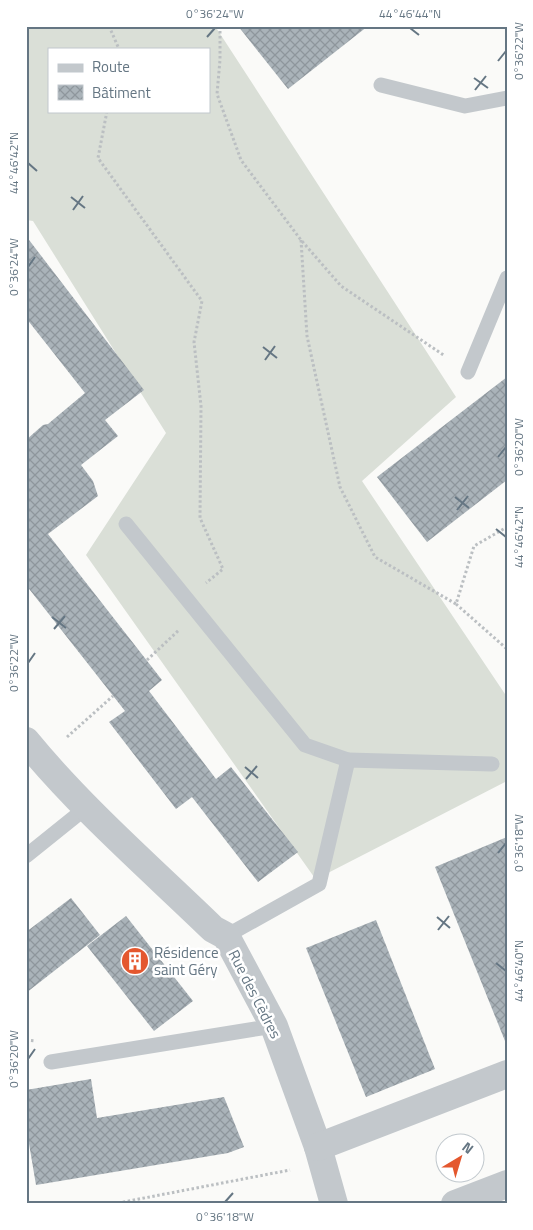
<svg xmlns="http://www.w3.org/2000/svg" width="533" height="1230" font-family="'Titillium Web',sans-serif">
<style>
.grass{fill:#dadfd7;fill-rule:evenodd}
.building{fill:url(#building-cross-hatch)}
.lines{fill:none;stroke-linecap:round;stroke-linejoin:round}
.path{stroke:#bbbfc2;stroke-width:3;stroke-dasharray:2.5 2.5;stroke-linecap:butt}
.service{stroke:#c3c8cc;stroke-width:15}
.minor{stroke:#c3c8cc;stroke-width:28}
.tertiary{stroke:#c3c8cc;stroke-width:28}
.ticks{fill:none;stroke:#657683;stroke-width:2}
.labels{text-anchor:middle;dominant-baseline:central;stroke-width:5;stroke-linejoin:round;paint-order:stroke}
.poi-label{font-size:15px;fill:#657683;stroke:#fff;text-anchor:start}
.street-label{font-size:15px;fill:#657683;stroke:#fff}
.neatline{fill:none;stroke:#657683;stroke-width:2}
.ticks-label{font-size:12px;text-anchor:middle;fill:#657683}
</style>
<defs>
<pattern id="building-cross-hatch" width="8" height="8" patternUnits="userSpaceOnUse" patternTransform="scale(1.25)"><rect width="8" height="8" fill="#aab3b9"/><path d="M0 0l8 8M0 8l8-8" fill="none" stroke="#8e969c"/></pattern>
</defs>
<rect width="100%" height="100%" fill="#fafaf8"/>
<!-- grass -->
<path class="grass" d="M26 26H215L456 397 362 481 507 697V781L322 876 319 884 86 555 166 433 33 221 26 220ZM49 49H209V111H49Z"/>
<!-- building -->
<g class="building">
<polygon points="238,26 368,26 288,89"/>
<polygon points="26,236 144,390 105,420 118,436 81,465 93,481 98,496 48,534 162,680 149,691 216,779 231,767 298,852 258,882 192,797 176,809 109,722 125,711 26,585 26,440 43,425 48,424 85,393 26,318"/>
<polygon points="507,377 507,480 427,542 377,477"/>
<polygon points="507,837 507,1041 505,1041 435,867"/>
<polygon points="71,898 100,935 26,993 26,932"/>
<polygon points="126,916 193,1001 154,1031 87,946"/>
<polygon points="376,920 435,1069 366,1097 306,948"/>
<polygon points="91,1079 97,1118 224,1097 244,1147 228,1153 36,1185 26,1126 26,1090"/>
</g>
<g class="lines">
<!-- path -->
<g class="path">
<polyline points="109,26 119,49"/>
<polyline points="220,26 220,60 217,94 241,160 301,240 341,286 445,356"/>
<polyline points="107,111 98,158 202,301 194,342 201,406 200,518 223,569 206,583"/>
<polyline points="301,240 307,336 340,487 375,557 456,604 474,546 507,527"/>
<polyline points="456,604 507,649"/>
<polyline points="147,660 179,630"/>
<polyline points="67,737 113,696"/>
<polyline points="26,1040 36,1041"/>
<polyline points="113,1204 290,1170"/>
</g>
<!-- service -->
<g class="service">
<polyline points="381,85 465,106 507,98"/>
<polyline points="468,372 507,278"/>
<polyline points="126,524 305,745 348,760"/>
<polyline points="26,856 87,807"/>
<polyline points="226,936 319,884 348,760 492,764"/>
<polyline points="51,1062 274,1026"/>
</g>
<!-- minor -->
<g class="minor">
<path d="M26 741C82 809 150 868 213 929L226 936 274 1026 318 1147 334 1204"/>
<polyline points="318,1147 507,1074"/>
</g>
<!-- tertiary -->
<polyline class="tertiary" points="455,1204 507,1184"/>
</g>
<!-- ticks -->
<path class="ticks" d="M410 28 419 35M207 37 215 28M498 61 506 51M474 78 488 88M475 90 486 76M28 163 37 171M71 197 85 208M73 210 83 196M28 267 35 257M263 347 277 358M265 360 275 346M498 457 506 447M455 497 469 508M457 510 468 496M496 529 506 537M52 617 66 628M54 629 65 616M28 663 35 653M245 767 258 778M246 779 257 766M498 853 506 843M437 917 450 928M438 930 449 916M496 963 506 971M28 1059 35 1049M225 1202 233 1193"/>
<!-- icons -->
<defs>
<symbol id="building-disc" viewBox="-11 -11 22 22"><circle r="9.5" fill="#e4572e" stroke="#fff"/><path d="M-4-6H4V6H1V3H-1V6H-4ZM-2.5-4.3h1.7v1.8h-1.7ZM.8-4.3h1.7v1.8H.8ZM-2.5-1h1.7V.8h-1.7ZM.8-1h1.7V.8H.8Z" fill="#fff"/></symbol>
</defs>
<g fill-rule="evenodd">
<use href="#building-disc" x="119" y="945" width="32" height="32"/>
</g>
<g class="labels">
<!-- poi labels -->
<g class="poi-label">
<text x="154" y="952">Résidence<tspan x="154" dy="17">saint Géry</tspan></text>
</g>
<!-- street labels -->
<g class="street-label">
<text transform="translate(255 994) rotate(63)">Rue des Cèdres</text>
</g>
</g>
<!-- border -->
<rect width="533" height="1230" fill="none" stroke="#ffffff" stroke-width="55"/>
<!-- legend -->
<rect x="48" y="48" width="162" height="65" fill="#ffffff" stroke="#c1c8cd"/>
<rect x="58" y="64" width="25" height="8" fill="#c3c8cc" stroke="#c1c8cd"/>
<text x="92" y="72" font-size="15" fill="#657683">Route</text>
<rect x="58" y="85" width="25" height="15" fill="url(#building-cross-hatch)" stroke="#c1c8cd"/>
<text x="92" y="98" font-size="15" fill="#657683">Bâtiment</text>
<!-- north arrow -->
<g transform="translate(460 1158) rotate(38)"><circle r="24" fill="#ffffff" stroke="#c1c8cd"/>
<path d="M0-4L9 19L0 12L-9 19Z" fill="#e4572e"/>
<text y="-8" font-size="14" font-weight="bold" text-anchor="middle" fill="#657683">N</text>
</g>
<rect x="28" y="28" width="478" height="1174" class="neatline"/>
<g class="ticks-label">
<text x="215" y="18">0°36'24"W</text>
<text x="410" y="18">44°46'44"N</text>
<text transform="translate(519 51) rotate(-90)" y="4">0°36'22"W</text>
<text transform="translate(14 163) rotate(-90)" y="4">44°46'42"N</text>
<text transform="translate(14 267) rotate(-90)" y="4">0°36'24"W</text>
<text transform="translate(519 447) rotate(-90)" y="4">0°36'20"W</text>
<text transform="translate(519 537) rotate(-90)" y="4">44°46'42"N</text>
<text transform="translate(14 663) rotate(-90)" y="4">0°36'22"W</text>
<text transform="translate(519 843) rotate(-90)" y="4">0°36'18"W</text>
<text transform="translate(519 971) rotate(-90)" y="4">44°46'40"N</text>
<text transform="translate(14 1059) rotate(-90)" y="4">0°36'20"W</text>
<text x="225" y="1221">0°36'18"W</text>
</g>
</svg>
